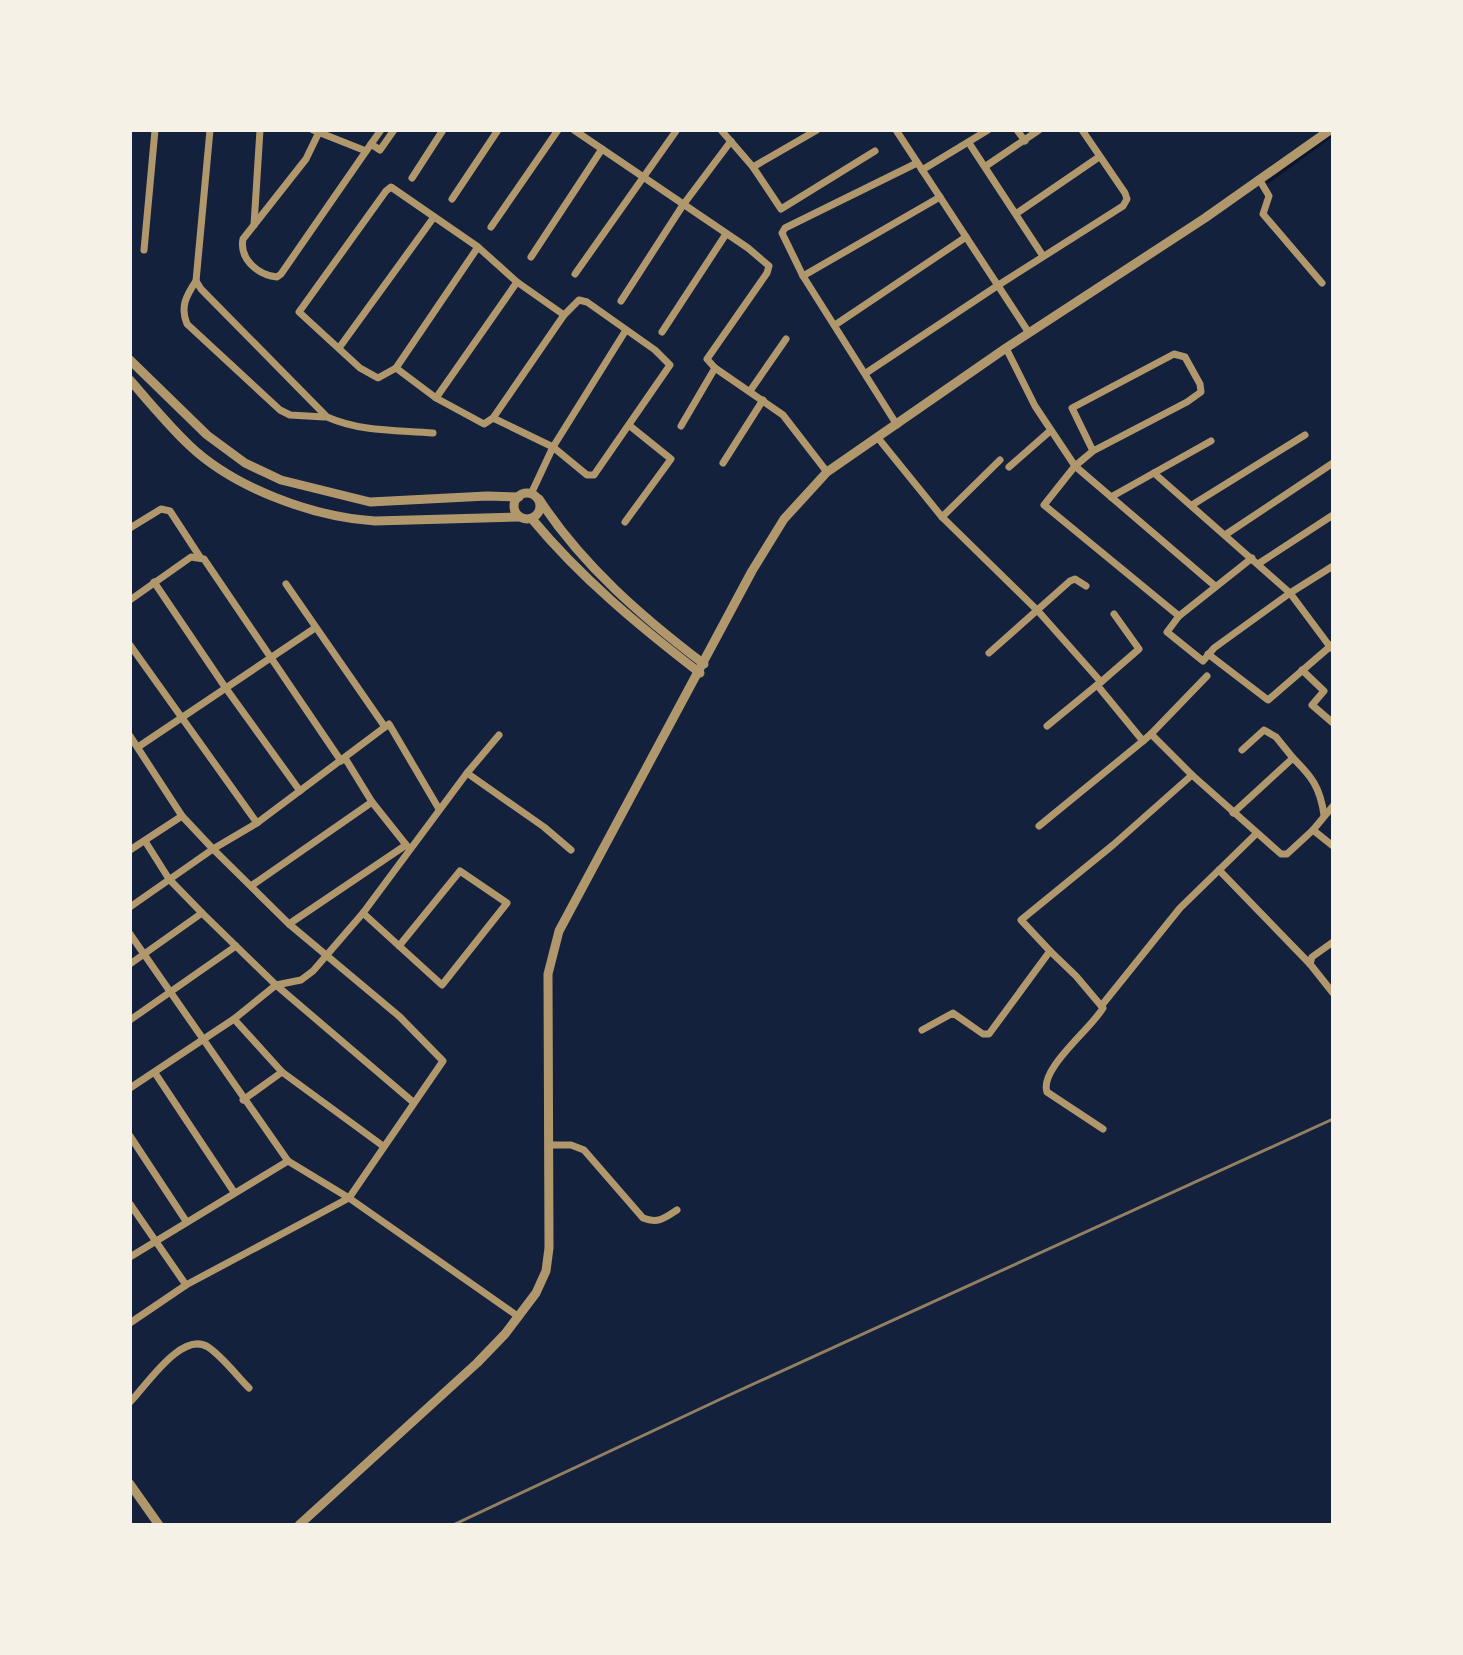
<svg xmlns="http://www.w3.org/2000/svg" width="1463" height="1655" font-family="'DejaVu Sans',sans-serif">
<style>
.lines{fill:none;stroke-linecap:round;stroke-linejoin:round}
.stream{stroke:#0b132b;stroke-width:3}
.minor{stroke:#b1986c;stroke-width:7}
.tertiary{stroke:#b1986c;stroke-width:9}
.rail{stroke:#918062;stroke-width:3}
</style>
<rect width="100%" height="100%" fill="#14213d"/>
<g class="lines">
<!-- stream -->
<polyline class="stream" points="1268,182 1332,135"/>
<!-- minor -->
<g class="minor">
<path d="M210 130 196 281 201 289 327 417C361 432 397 430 433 433"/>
<polyline points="313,130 366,151"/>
<path d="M320 130 306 159 243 239C239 259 258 275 277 277L281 274 371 144"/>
<polyline points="381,130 371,144 380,150 394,130"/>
<polyline points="574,130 748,248 769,266 767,273 707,359 715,368 783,415 827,472"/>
<polyline points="721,130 753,167 817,130"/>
<polyline points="896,130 1029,333"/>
<polyline points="1017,130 1025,141"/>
<polyline points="969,143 1043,256"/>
<polyline points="986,166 1039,130"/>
<polyline points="753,167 781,209 875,151"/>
<polyline points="922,170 988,130"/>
<polyline points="412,178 443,130"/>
<polyline points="1259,179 1269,196 1263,214 1322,283"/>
<polyline points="452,199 498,130"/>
<polyline points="1017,213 1099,157"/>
<polyline points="254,225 260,130"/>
<polyline points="491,227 558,130"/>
<polyline points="478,247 396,368 378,378 360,368 299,312 386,191 391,187 478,247 517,282 564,315"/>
<polyline points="144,250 155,130"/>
<polyline points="531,257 602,149"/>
<polyline points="575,274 676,131"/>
<polyline points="803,276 940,197"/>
<path d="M196 281C186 296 180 307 187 324L280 410 290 415 324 417"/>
<polyline points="621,301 683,205 731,141"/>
<polyline points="835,325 966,237"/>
<polyline points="662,332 726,234"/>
<polyline points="339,348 434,217"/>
<polyline points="1006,348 1035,406 1075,466 1215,586"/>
<polyline points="396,368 436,398 484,424 493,418 564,315 579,300 587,302 655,350 670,365 594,475 587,475 553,447 493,418"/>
<polyline points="866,373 997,286 1123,206 1127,199 1125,193 1082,130"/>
<polyline points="750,391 786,339"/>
<polyline points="436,398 517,282"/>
<polyline points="897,425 803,276 782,233 785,228 917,163"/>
<polyline points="681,426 715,368"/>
<polyline points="878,438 942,517 1038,611 1101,682 1097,685 1143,741 1151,734 1192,775 1281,854 1287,854 1313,830 1333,806"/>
<polyline points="1093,451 1072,408 1174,354 1185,357 1200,384 1201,392 1187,402 1093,451 1075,466 1044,505 1179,616"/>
<polyline points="723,463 763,400"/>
<polyline points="1009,467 1050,431"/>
<polyline points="1154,473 1290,593 1214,648 1203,661 1167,632 1179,616 1252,558"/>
<polyline points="531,494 553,447 626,330"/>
<polyline points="1111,497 1211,441"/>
<polyline points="1192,505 1305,435"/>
<polyline points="942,517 1000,460"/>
<polyline points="625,522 671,459 630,426"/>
<polyline points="130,528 161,509 170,511 200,557"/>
<polyline points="1225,535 1333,463"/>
<polyline points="1258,564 1333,515"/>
<polyline points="154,582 225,687 300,791"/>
<polyline points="286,584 385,727"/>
<polyline points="130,600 191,557 204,559 341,761"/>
<polyline points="130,645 257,823"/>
<polyline points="1331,648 1290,593 1333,566"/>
<polyline points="989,653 1070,581 1075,579 1086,586"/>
<polyline points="1208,654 1268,700 1333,644"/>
<polyline points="1302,670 1324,691 1312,705 1333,723"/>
<polyline points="1101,682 1139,649 1114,614"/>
<polyline points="1047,726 1097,685"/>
<polyline points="1151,734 1207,676"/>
<polyline points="130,736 182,816 213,849 289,924 400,1017 443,1061 349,1198 186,1285 130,1323"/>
<polyline points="138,747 315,628"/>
<polyline points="1242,750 1264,730 1276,737 1293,758"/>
<polyline points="345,758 372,802 407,846"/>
<polyline points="467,773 499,735"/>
<path d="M1233 813 1293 758C1312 777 1320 787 1324 815"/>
<polyline points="1039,826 1143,741"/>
<polyline points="1313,830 1333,846"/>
<polyline points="145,841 169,879 202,913 276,985 413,1102"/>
<polyline points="130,850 182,816"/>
<polyline points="1219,870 1310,964 1333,993"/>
<polyline points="251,886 372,802"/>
<polyline points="130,907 213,849 257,823 389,724 439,809"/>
<polyline points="363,913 442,985 507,903 460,871 399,946"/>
<polyline points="289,924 406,845"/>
<polyline points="130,934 288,1161 349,1198 519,1317"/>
<path d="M1050 951 1076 976 1103 1008C1091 1029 1039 1069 1047 1092L1103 1129"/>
<polyline points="130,964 202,913"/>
<polyline points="1310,964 1312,957 1333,942"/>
<polyline points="1102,1005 1180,908 1256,834"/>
<polyline points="234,1019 282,1072 383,1146"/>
<polyline points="130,1020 236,946"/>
<polyline points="922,1030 953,1013 983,1034 989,1034 1050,951 1021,920 1113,845 1192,775"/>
<polyline points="155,1073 234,1192"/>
<polyline points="130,1088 234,1019 276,985 301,980 313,971 363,913 467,773 544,827 571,850"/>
<polyline points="243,1100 282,1072"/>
<polyline points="130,1136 186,1221"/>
<path d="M550 1145H571L584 1150 643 1218C658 1224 665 1218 677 1210"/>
<polyline points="130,1204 186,1285"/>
<polyline points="130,1257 288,1161"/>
<path d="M130 1402C146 1386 182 1330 208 1347 223 1357 236 1375 249 1388"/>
</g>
<!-- tertiary -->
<g class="tertiary">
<polyline points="130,360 207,435 245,463 281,480 370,502 487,496 519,497"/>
<path d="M130 380C149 402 168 425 189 445 234 488 313 517 375 521L519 517"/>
<circle cx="527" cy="506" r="13"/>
<path d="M539 499C582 565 642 617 704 664"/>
<path d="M532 519C581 578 639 626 700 673"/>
<polyline points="130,1484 159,1525"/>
<polyline points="299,1525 477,1363 505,1334 536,1293 546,1271 549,1248 548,974 559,931 752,571 784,519 827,472 1006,348 1205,218 1330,130"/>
</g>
<!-- rail -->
<polyline class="rail" points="453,1525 725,1397 1333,1119"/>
</g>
<!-- border -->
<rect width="1463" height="1655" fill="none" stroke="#f6f1e7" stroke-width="264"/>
</svg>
